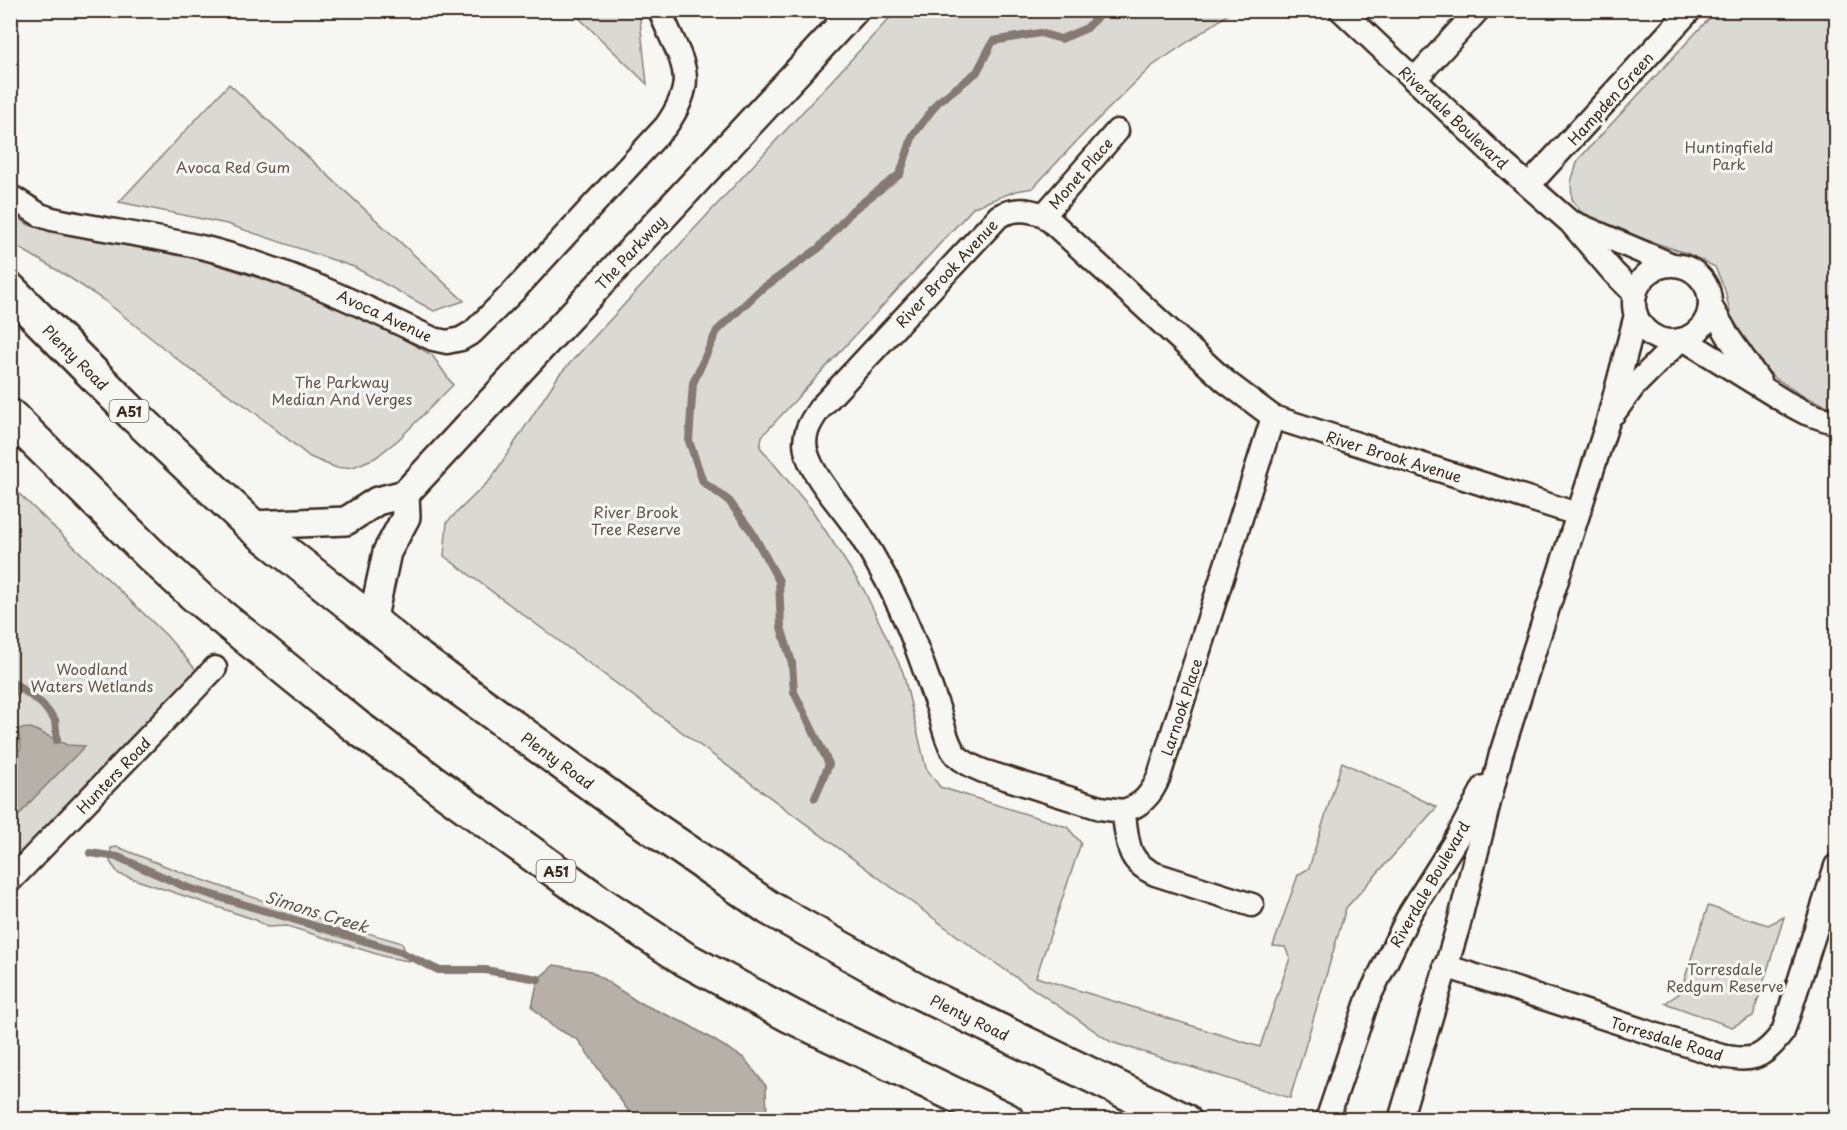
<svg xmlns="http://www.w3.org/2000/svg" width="1847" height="1130" font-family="'Playpen Sans',sans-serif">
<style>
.green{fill:#dad9d3;stroke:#8a8278;stroke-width:1.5}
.water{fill:#b6b0a9;stroke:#857a71;stroke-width:1.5}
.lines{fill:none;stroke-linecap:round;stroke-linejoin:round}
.stream{stroke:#857a71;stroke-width:8}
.minor-casing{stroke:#3b2a1e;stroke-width:27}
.tertiary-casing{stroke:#3b2a1e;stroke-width:32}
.trunk-casing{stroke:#3b2a1e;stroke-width:38}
.minor{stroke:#f6f6f2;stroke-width:22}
.tertiary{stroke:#f6f6f2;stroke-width:27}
.trunk{stroke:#f6f6f2;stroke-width:33}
.labels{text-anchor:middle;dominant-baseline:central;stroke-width:6;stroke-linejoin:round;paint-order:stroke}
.shield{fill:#f6f6f2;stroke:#73675e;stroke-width:1.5}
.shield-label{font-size:14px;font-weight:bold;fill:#3b2a1e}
.street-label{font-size:15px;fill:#3b2a1e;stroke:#f6f6f2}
.park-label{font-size:15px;fill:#63564b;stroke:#f6f6f2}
.water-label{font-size:16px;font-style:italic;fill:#605248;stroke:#f6f6f2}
</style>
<rect width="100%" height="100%" fill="#f6f6f2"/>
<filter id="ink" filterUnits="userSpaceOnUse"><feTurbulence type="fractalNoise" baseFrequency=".0167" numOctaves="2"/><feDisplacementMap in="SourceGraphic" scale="12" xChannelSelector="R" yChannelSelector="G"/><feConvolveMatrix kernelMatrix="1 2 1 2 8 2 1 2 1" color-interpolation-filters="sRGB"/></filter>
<g filter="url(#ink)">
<!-- green -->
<g class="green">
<polygon points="578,11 639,11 647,84 575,14"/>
<polygon points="896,11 1233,11 1151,67 1089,128 1033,188 1016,191 974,207 762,436 760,447 812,510 864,590 903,672 926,768 940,787 1067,827 1081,843 1036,977 1260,1047 1290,958 1285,947 1273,946 1298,875 1309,868 1342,762 1437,807 1346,908 1290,1098 1111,1042 979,952 444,556 447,522 491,479 559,375"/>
<polygon points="1716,11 1836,11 1836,409 1803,396 1775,378 1750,353 1731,317 1725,290 1715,267 1689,254 1610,228 1583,216 1572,199 1571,182 1578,160"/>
<polygon points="229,84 464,301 434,311 354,267 227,224 119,202"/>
<polygon points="15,216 29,225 43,229 199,259 321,298 389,331 432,355 453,385 398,440 375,458 353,467 337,468 324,463 310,457 249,408 187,367 105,301 67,276 11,243 11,228"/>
<polygon points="10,485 166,635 203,678 10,878"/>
<path d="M118 847C210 886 306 915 402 943L409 961 386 957 287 926 267 927 256 920 119 874 110 862 111 848Z"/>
<polygon points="1708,906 1768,925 1784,917 1753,1016 1732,1027 1665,1003 1680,993"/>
</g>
<!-- water -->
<g class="water">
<polygon points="31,728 67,745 85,746 32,800 11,825 11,753 14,756 21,748 18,729"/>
<polygon points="554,965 591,971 638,1002 687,1024 744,1058 766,1086 767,1119 634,1119 578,1040 552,1026 532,1007 538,979"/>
</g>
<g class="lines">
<!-- stream -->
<g class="stream">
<polyline points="10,680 42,704 55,720 57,740"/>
<polyline points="10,700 16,686"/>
<polyline points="815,798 829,764 794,692 792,663 781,627 779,581 752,532 729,501 703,482 689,441 693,383 717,331 759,291 819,248 853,210 900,174 913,135 938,102 977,72 993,41 1040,33 1061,39 1087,28 1103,10"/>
<polyline points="90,853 118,857 186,887 401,952 438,970 485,970 538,979"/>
</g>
<defs>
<g id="minor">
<polyline points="1341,10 1505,165 1570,222 1613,272 1635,294"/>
<polyline points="1414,80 1478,10"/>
<polyline points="1529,185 1690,10"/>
<path d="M10 196 40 215 52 219C103 230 154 236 205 248 285 268 359 304 433 339L447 342 461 339 473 332 514 291 666 126C702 74 679 62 660 10"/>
<polyline points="1044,215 1117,131"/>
<polyline points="1574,223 1670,264"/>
<circle cx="1672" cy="303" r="38"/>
<polyline points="1710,305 1730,339 1760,382"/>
<polyline points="1685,340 1787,403 1806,413 1836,423"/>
<polyline points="1614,413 1634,386 1680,340"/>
<path d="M1123 811 1100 808 983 771C973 767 964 763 956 755 946 743 943 723 938 708 929 682 920 656 910 631 896 596 878 562 857 530 842 507 815 480 807 454 801 436 810 422 820 408L999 216C1015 208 1027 209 1044 215L1225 381 1273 417 1577 514"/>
<polyline points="10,881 215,668"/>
<path d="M1252 905 1155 874C1124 860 1129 841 1123 811 1142 806 1152 794 1159 776L1273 417"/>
<path d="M1445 966 1718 1055C1751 1063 1763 1059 1783 1032L1836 866"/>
<polyline points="1327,1120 1368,999 1410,913 1457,838 1484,787"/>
<polyline points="1400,1120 1458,927 1501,754 1608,421 1636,315"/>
</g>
<g id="tertiary">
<polyline points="251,525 346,521 377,501 405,494 855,10"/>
<polyline points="372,622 387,552 406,517 405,494"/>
</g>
<g id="trunk">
<polyline points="10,290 133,414 251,525 419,659 641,820 769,908 921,993 1184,1120"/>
<polyline points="10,416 150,554 197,597 357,727 597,901 685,959 791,1016 1007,1120"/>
</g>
</defs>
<!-- minor casing -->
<use href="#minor" class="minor-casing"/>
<!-- tertiary casing -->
<use href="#tertiary" class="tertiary-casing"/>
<!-- trunk casing -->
<use href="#trunk" class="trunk-casing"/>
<!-- minor -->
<use href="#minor" class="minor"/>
<!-- tertiary -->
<use href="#tertiary" class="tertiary"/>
<!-- trunk -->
<use href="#trunk" class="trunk"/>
</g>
</g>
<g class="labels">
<!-- shield labels -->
<g class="shield">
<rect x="109.5" y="400" width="39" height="22" rx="4.5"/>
<rect x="536.5" y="860" width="39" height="22" rx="4.5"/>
</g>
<g class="shield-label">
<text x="129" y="411">A51</text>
<text x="556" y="871">A51</text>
</g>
<!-- street labels -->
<g class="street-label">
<text transform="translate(1610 98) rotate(-48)">Hampden Green</text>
<text transform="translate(1454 117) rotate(43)">Riverdale Boulevard</text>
<text transform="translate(1080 173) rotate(-49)">Monet Place</text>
<text transform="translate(630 252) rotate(-47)">The Parkway</text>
<text transform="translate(946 273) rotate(-47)">River Brook Avenue</text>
<text transform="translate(385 315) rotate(25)">Avoca Avenue</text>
<text transform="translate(76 357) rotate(45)">Plenty Road</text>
<text transform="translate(1394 456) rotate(17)">River Brook Avenue</text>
<text transform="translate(1181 707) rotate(-72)">Larnook Place</text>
<text transform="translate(558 760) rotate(36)">Plenty Road</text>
<text transform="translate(113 775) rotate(-46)">Hunters Road</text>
<text transform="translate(1429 884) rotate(-60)">Riverdale Boulevard</text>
<text transform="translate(970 1017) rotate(26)">Plenty Road</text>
<text transform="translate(1667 1038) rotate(17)">Torresdale Road</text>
</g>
<!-- park labels -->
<g class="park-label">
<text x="1729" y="146">Huntingfield<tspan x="1729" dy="17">Park</tspan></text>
<text x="233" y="166">Avoca Red Gum</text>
<text x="342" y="381">The Parkway<tspan x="342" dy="17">Median And Verges</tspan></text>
<text x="636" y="511">River Brook<tspan x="636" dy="17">Tree Reserve</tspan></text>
<text x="92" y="668">Woodland<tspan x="92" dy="17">Waters Wetlands</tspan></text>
<text x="1725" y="968">Torresdale<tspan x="1725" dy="17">Redgum Reserve</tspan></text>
</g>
<!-- water labels -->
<g class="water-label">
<text transform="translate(317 911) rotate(17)">Simons Creek</text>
</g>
</g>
<!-- margin -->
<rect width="1847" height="1130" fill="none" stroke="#f6f6f2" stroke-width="36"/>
<rect x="18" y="18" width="1811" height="1094" fill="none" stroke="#3b2a1e" stroke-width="2" filter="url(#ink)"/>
</svg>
